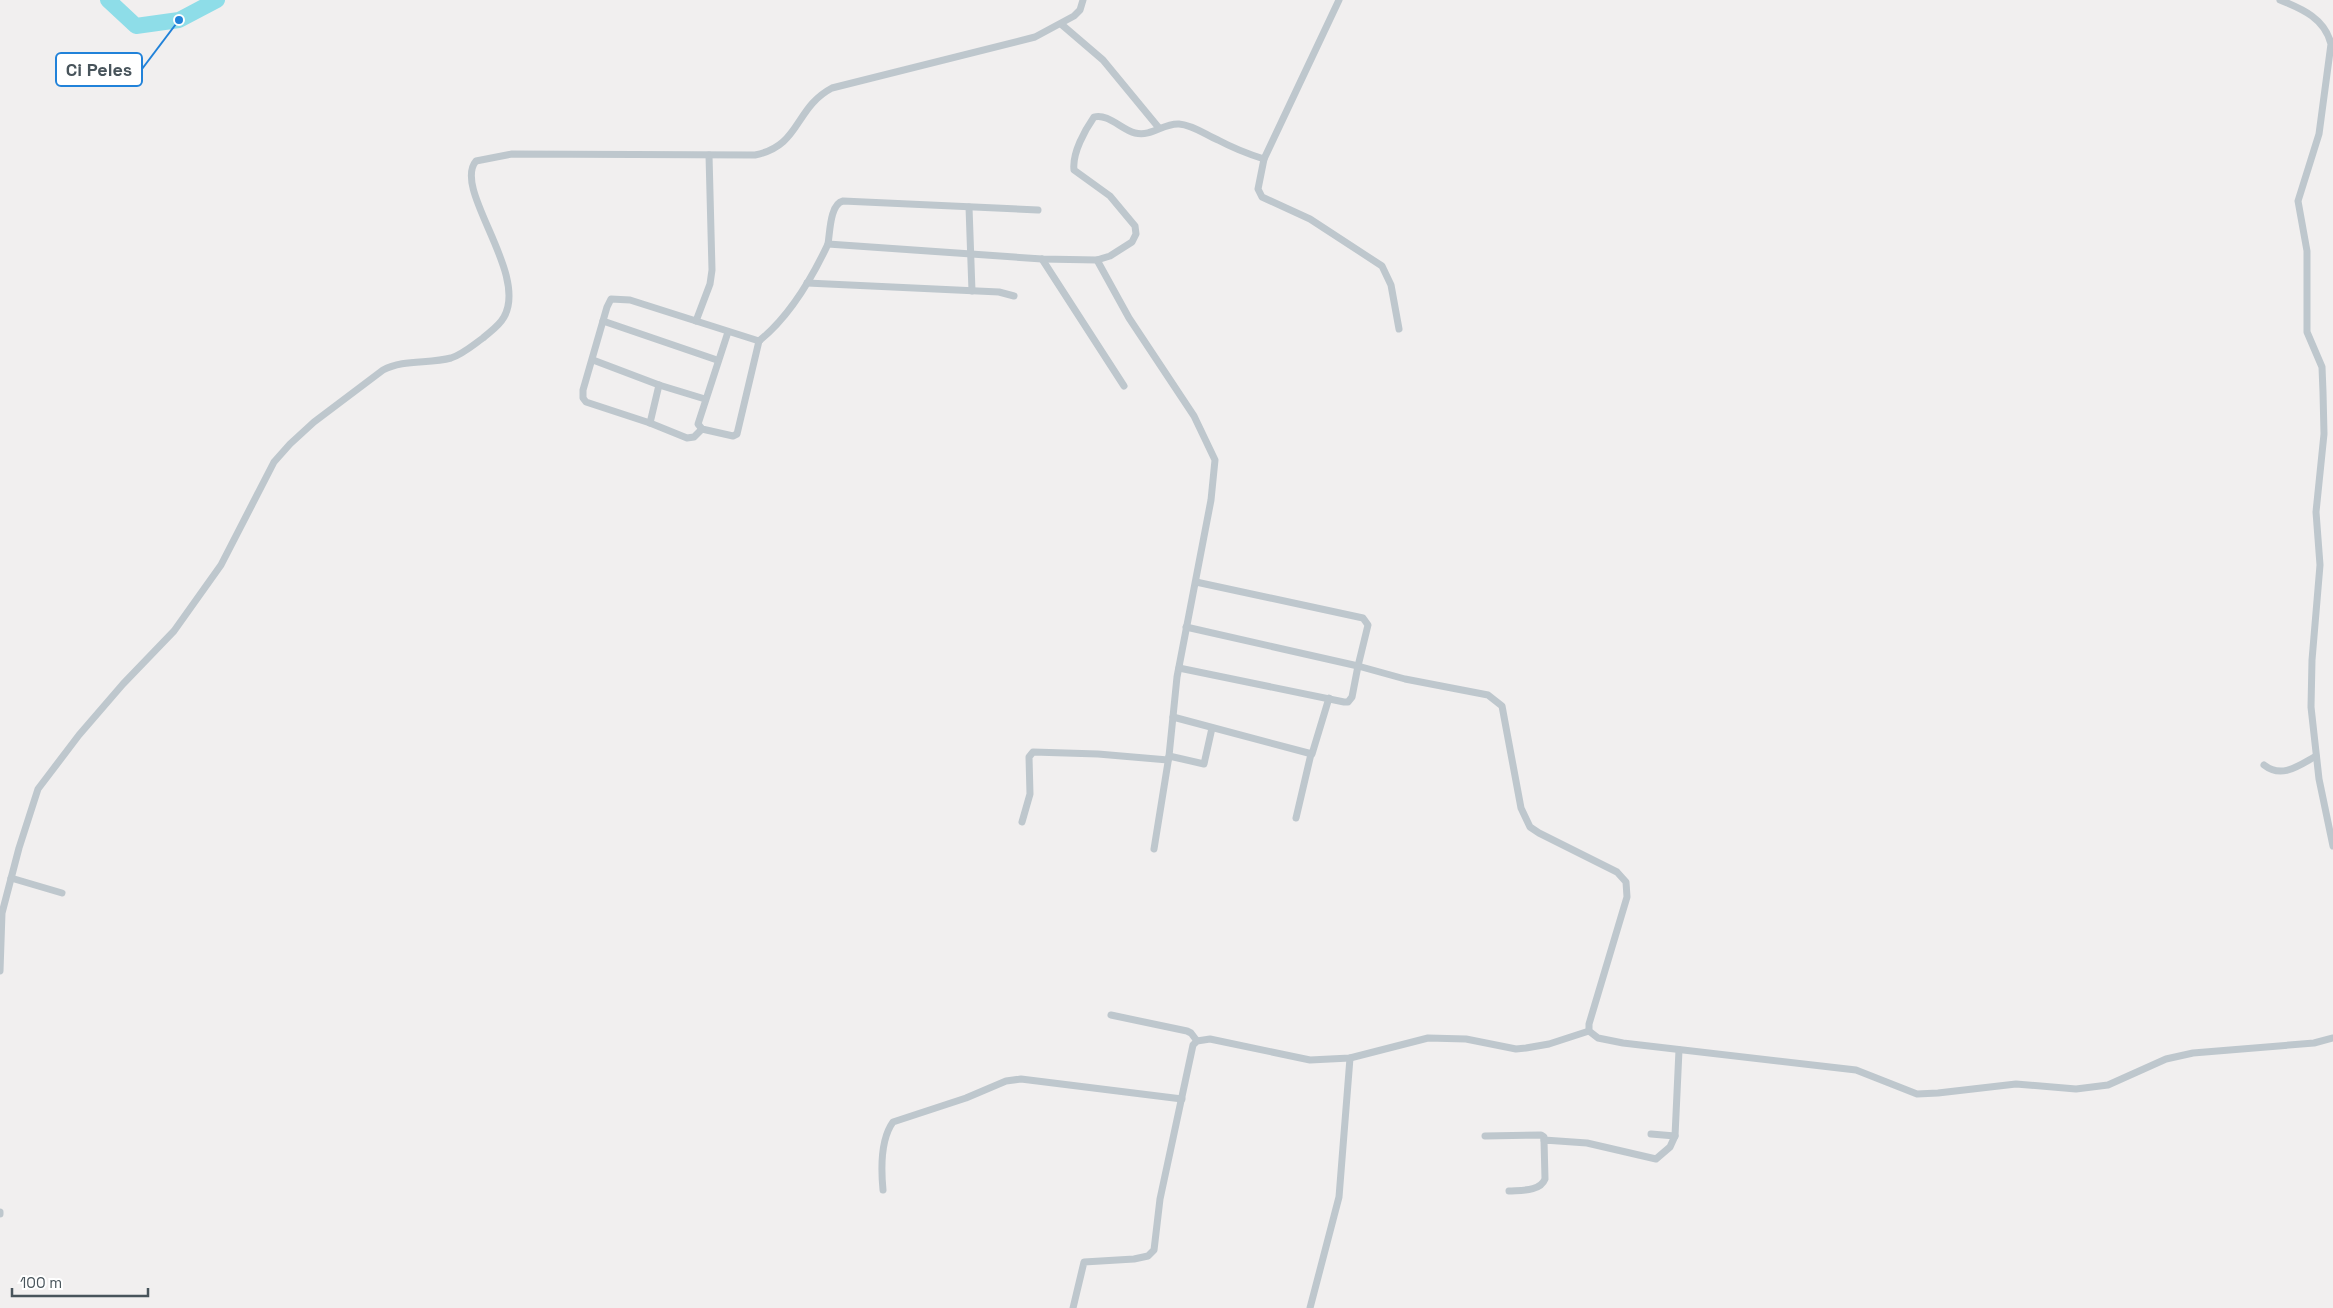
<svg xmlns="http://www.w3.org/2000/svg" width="2333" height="1308" font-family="'Space Grotesk',sans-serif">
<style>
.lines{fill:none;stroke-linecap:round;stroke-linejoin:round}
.river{stroke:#8edde8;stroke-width:16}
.street{stroke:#bec7cd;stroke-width:7}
.leader{fill:none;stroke:#2182d9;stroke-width:2}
.callout-dot{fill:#2182d9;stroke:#fff;stroke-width:2}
.callout{fill:#fff;stroke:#2182d9;stroke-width:2}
.callout-label{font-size:18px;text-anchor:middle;font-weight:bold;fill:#48545b}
</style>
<rect width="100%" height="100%" fill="#f1efef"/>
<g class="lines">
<!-- river -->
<polyline class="river" points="108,0 136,26 179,20 217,0"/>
<!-- street -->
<g class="street">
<path d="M2280 0C2303 9 2325 19 2331 44L2319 134 2298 201 2307 251V332L2322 367 2323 392 2324 434 2316 512 2320 565 2312 660 2311 707 2319 779 2333 846"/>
<polyline points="1061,24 1103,60 1159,128"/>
<polyline points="1264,159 1258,189 1262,197 1310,219 1382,266 1391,285 1399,329"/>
<polyline points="969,207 972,291"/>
<path d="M828 244C830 232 830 204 843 201L1038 210"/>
<polyline points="1042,259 1124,386"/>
<polyline points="1097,260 1129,318 1194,416 1215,460 1211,500 1177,677 1169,756 1154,849"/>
<polyline points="807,283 999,292 1014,296"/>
<polyline points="603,321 717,360"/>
<polyline points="696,321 710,284 712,270 709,155"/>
<polyline points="728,332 698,424 702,429 733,436 737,434 759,341"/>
<polyline points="593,360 659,385 705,399"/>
<polyline points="650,423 659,385"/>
<path d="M702 429 694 437 687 438 650 423 586 402 583 398V390L607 307 611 299 630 300 759 341C789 317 812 278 828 244L1042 259 1097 260 1110 256 1132 242 1136 234 1135 226 1110 196 1074 170C1072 153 1085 130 1094 117 1108 113 1122 130 1135 133 1152 137 1163 123 1179 124 1193 125 1206 135 1218 140 1233 148 1248 154 1264 159L1339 0"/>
<polyline points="1196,582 1363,618 1368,625 1358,666 1405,679 1488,695 1502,706 1521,808 1530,827 1539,833 1617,872 1626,882 1627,897 1589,1024 1589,1031 1598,1038 1623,1043 1856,1070 1917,1094 1938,1093 2016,1084 2076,1089 2108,1085 2166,1059 2193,1053 2314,1043 2333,1038"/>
<polyline points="1179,668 1344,702 1348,702 1352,697 1358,666 1186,627"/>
<polyline points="1173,717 1312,754 1329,698"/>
<polyline points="1169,756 1204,764 1212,728"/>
<path d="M2264 765C2282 779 2298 766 2316 756"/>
<polyline points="1296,818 1311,754"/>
<polyline points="1022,822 1030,794 1029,757 1033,752 1098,754 1168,760"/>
<polyline points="11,878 62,893"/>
<path d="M0 971 2 913 19 848 38 789 79 735 123 684 174 631 221 565 274 462 290 444 314 422 383 370C403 359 429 364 451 358 463 354 473 345 483 338 491 331 499 326 504 317 529 273 452 189 476 161L512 154 755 155C801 146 794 108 832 88L1035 37 1074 16 1080 10 1083 0"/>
<polyline points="1111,1015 1187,1031 1191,1033 1197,1041"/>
<polyline points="1651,1134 1675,1136 1679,1050"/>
<polyline points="1485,1136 1541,1135 1544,1137 1544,1140"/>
<path d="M883 1190C881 1169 880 1140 893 1122L966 1098 1006 1081 1021 1079 1182 1099"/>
<path d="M1509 1191C1520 1190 1540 1192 1545 1179L1544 1140 1587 1143 1656 1159 1670 1147 1675 1136"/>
<polyline points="0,1212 0,1214"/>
<polyline points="1073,1308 1084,1262 1134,1259 1148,1256 1154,1250 1160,1199 1193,1045 1197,1041 1210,1039 1310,1060 1350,1058 1428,1038 1466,1039 1516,1049 1526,1048 1549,1044 1589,1031"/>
<polyline points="1310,1308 1339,1197 1350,1058"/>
</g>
</g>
<!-- callouts -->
<path class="leader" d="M179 20L142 69"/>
<circle class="callout-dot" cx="179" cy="20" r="5"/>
<rect class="callout" x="56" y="53" width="86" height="33" rx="5"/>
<g class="callout-label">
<text x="99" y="76">Ci Peles</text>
</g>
<!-- scale -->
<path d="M12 1288v8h136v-8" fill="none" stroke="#48545b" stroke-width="2.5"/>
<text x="20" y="1288" font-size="15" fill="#48545b" stroke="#ffffff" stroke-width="4" paint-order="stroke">100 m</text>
</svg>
